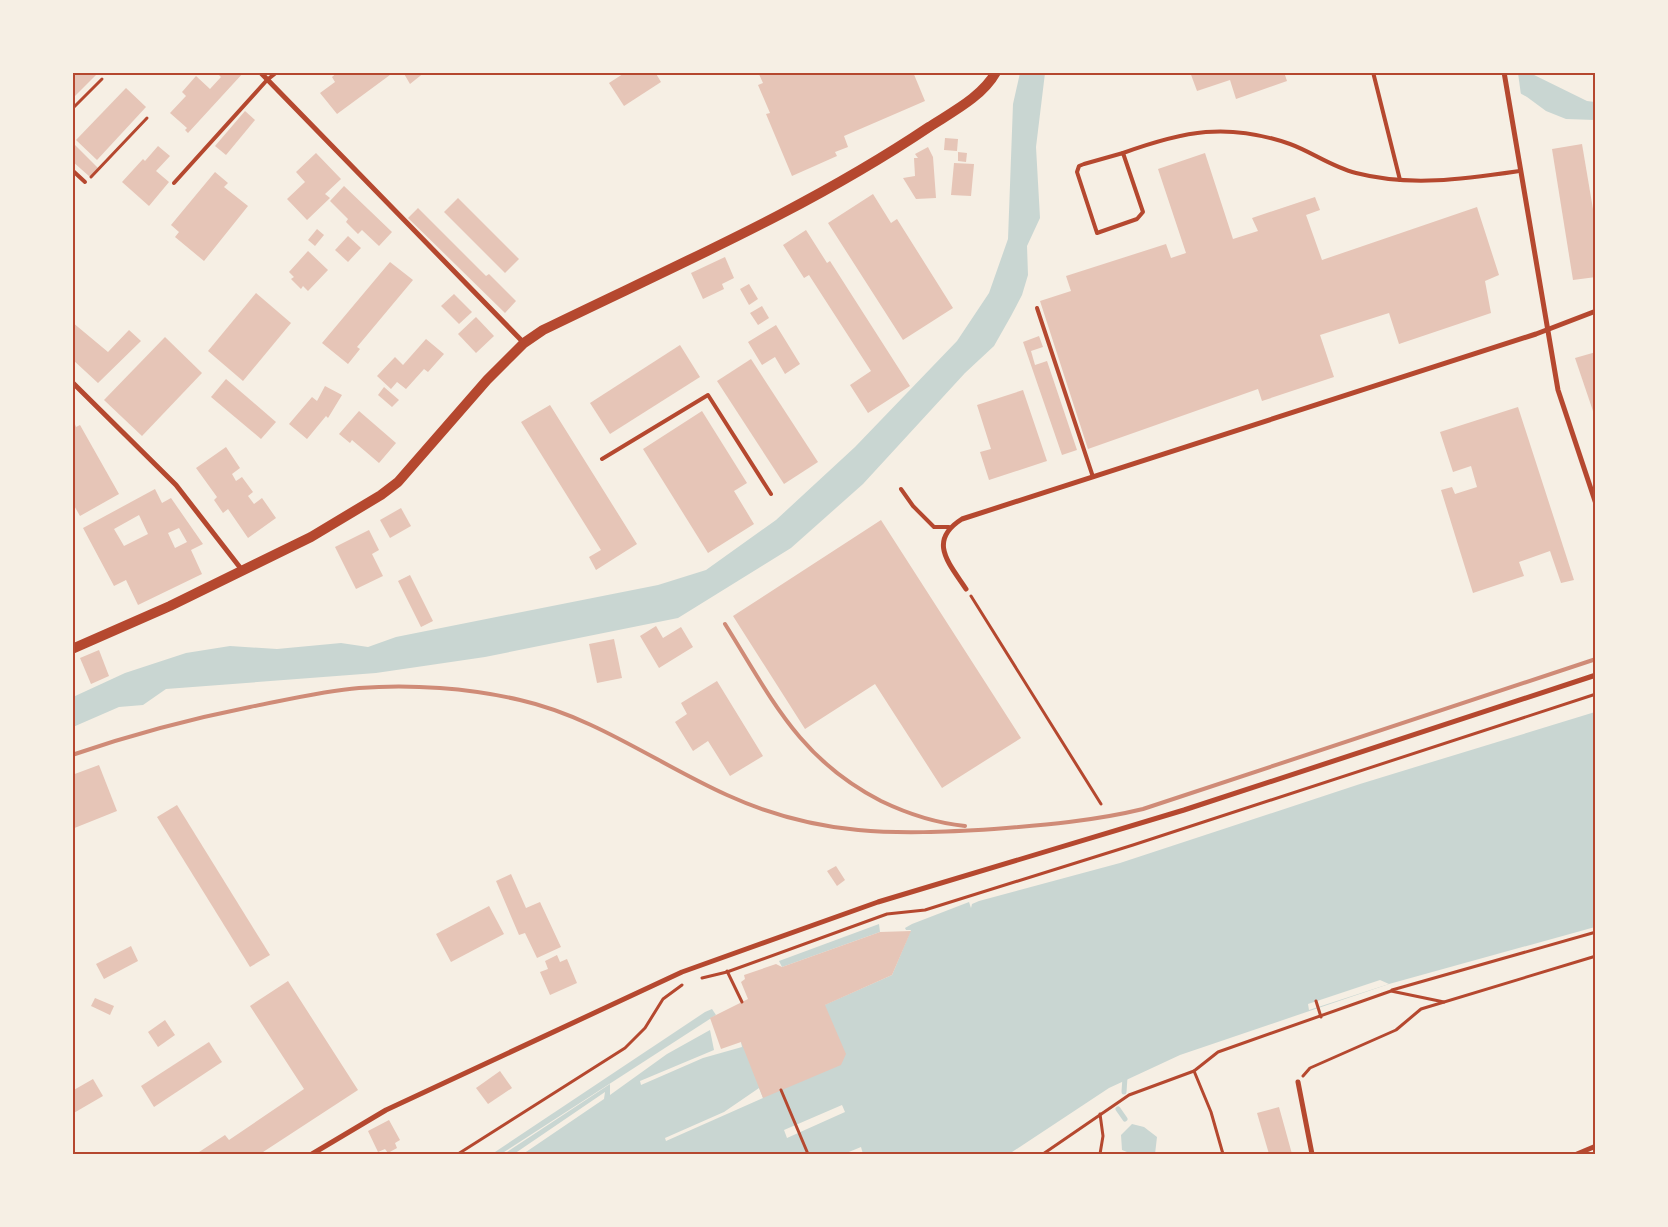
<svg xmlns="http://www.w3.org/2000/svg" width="1668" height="1227" font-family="'Golos Text',sans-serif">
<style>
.water{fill:#c9d6d2;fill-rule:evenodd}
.pier{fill:#f6efe4}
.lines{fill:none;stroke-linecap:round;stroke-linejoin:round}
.stream{stroke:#c9d6d2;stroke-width:5}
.building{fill:#e6c5b7;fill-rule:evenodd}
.path{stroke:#b5482f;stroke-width:3}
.service{stroke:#b5482f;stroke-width:4}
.minor{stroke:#b5482f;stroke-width:5}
.secondary{stroke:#b5482f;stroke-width:10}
.rail{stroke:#cf8b77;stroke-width:4}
.neatline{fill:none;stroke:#b5482f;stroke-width:2}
</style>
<rect width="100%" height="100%" fill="#f6efe4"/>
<!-- water -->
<g class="water">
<polygon points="1020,73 1045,73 1036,147 1040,218 1027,246 1028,275 1022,295 1011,316 994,346 965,373 863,484 791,548 678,618 485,657 376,673 166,689 143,705 119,707 73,727 73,697 125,673 186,653 230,646 277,649 341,643 368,647 396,637 658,585 706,570 776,520 855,447 957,341 989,293 1008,239 1013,104"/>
<polygon points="1484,73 1530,73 1587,101 1595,102 1595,120 1566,119 1546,111 1527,97"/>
<path d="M1595 712V927L1389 984 1180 1055 1109 1088 1009 1154H863L861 1147 844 1154H523L604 1099 605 1092 514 1154H504L610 1084V1095L667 1054 710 1030 714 1050 640 1081 641 1085 703 1058 742 1047 741 1042 892 975 911 930H906L905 928 912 924 969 902 971 908 972 904 979 901 1120 863 1360 784ZM759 1088 763 1098 666 1141 665 1138 724 1112ZM842 1105 845 1112 787 1138 784 1130Z"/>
<polygon points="879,924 880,932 782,967 779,961"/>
<polygon points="712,1009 716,1015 501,1154 492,1154 705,1012"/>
<polygon points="1132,1124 1144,1127 1157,1137 1155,1154 1124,1154 1127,1152 1122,1150 1121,1135"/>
</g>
<!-- pier -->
<g class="pier">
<polygon points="1486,73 1518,73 1521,95 1487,76"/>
<polygon points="1380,980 1389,984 1309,1010 1308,1004"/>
</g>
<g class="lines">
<!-- stream -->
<g class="stream">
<polyline points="1124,1092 1125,1077"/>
<polyline points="1118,1109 1125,1119"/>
</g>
</g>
<!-- building -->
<g class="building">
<polygon points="72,72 99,72 72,99"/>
<polygon points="216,72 244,72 188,133 185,130 187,128 170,113 186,96 182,92 196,76 210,89 221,77"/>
<polygon points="338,72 394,72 337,114 320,93 335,82 332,77"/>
<polygon points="403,72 425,72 410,84"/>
<polygon points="626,72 655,72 661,82 624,106 609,83"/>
<polygon points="758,72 913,72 925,101 844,136 848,147 835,152 837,156 792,176 766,114 770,113 758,85 763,83"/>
<polygon points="1190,72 1284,72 1287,81 1236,99 1230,80 1197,91"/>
<polygon points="126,88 146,107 97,160 76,140"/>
<polygon points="245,111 255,120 226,155 215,146"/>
<polygon points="945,138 958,139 957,151 944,150"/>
<polygon points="72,142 98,168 90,177 72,161"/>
<polygon points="1582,144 1596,227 1596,277 1573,280 1552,149"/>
<polygon points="158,146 170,156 156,171 169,182 149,206 122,182 143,159 145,161"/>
<polygon points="928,147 933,157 936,198 916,199 903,178 915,176 914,158 918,158 915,154"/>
<polygon points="958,152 967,153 966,162 958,161"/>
<polygon points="316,153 341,179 325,194 330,198 307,220 287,199 305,182 296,172"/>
<polygon points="1205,153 1233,239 1258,231 1252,218 1315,197 1320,210 1306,215 1322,260 1477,207 1499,275 1485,281 1491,313 1399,344 1389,313 1320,335 1334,377 1262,401 1258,389 1088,449 1040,301 1071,291 1066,276 1166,244 1171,258 1186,253 1158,169"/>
<polygon points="954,163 974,164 971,196 951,195"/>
<polygon points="215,172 228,183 224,187 248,206 204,261 175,237 179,232 171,225"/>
<polygon points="344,186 392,232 379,246 362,230 358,234 346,222 348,219 330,201"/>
<polygon points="873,194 891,223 897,219 953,308 903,340 828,223"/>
<polygon points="458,198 519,259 505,273 444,212"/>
<polygon points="418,208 486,276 489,274 516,301 505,313 408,218"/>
<polygon points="317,229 324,235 315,246 308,240"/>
<polygon points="806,230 827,263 830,261 910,386 868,413 850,385 871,371 809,275 804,278 783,245"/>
<polygon points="348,236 361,248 348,262 335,250"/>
<polygon points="308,251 328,270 308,291 303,286 301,289 291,279 294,277 289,272"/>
<polygon points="725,257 734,278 722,284 724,289 703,299 691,273"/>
<polygon points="390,262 413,280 357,347 360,349 348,364 322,343"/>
<polygon points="749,284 758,299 749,305 740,289"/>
<polygon points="256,293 291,323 243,381 208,351"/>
<polygon points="454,294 472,312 459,324 441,306"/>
<polygon points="762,306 769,318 758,325 750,313"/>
<polygon points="476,317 494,336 476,353 458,334"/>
<polygon points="72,322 108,352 129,330 141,341 98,383 72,359"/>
<polygon points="776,325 800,364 785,374 775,357 762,365 748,342"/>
<polygon points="1039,336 1043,347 1031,351 1035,365 1047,361 1077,450 1062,455 1023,342"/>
<polygon points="165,337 202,373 142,436 104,400"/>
<polygon points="426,339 444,354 428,372 424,369 406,389 397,382 391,389 377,376 395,357 403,365"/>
<polygon points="680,345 700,377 610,434 590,403"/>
<polygon points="1596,352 1596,417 1595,417 1575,358"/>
<polygon points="751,359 818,462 784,484 717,381"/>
<polygon points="226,379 276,422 261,439 211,397"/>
<polygon points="325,386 342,395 328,418 326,416 307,439 289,424 312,397 317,401"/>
<polygon points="384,387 399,400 392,407 378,395"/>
<polygon points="1023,390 1047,461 989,480 980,452 991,449 977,405"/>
<polygon points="550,405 637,544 596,570 589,557 601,550 521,422"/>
<polygon points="1518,407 1574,580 1561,583 1550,551 1519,562 1524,576 1473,593 1441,490 1452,487 1455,494 1477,487 1471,466 1453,472 1440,432"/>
<polygon points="359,411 396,443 379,463 352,440 350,443 339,434"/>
<polygon points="702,411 747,483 734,491 754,524 708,553 643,449"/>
<polygon points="73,419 76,427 80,425 119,494 80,516 72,502"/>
<polygon points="226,447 240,468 232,474 236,481 242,477 253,492 248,496 254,504 262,498 276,518 248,538 228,509 223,513 214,500 217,497 196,468"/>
<path d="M155 489 162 503 171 498 203 544 191 550 202 574 138 605 126 580 114 586 83 528ZM139 515 148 534 124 546 114 529ZM179 528 187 542 175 548 168 533Z"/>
<polygon points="401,508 411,526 390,538 380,520"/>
<polygon points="881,520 1021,738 942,788 875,684 805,729 733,616"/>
<polygon points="369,530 379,550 372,554 383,576 356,589 335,547"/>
<polygon points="410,575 433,621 421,627 398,581"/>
<polygon points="656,626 663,638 681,627 693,647 659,668 640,636"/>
<polygon points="614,639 622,678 597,683 589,644"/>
<polygon points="99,650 109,676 91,684 80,658"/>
<polygon points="717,681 763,756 730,776 708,741 693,751 675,722 687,714 681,703"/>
<polygon points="99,765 117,811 72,829 72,775"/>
<polygon points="177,805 270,955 250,967 157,817"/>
<polygon points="836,866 845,880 837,886 827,871"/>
<polygon points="511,874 526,908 540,902 561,947 537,958 525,933 519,935 496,881"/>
<polygon points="489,906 504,934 451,962 436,934"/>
<polygon points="911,931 892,975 825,1005 846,1054 841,1065 763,1098 741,1042 721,1049 710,1018 748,999 741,982 745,979 744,975 776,964 782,967 880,932"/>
<polygon points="131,946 138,961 104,979 96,964"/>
<polygon points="557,955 560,962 567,959 577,983 550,995 540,972 548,969 545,961"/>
<polygon points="288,981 358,1090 260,1154 196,1154 225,1135 229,1140 304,1089 250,1006"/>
<polygon points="95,998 114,1006 110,1015 91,1006"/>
<polygon points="165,1020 175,1035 158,1047 148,1032"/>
<polygon points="209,1042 222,1062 154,1107 141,1086"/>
<polygon points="500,1071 512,1088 488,1104 476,1088"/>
<polygon points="93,1079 103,1096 72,1114 72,1091"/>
<polygon points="1279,1107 1292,1154 1269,1154 1257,1113"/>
<polygon points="389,1120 400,1140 395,1143 397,1148 388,1153 385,1149 378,1152 368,1131"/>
</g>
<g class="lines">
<!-- path -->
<g class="path">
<polyline points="72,109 102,79"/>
<polyline points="91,177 147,118"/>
<polyline points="971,596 1101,804"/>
<polyline points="727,971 742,1002"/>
<polyline points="702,978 727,972 887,914 925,910 1133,845 1596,694"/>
<polyline points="1392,990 1596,932"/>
<polyline points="1316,1001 1321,1017"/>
<polyline points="1194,1071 1211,1112 1223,1154"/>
<polyline points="1303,1076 1310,1068 1396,1030 1421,1009 1596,956"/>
<polyline points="781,1090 808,1154"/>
<polyline points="1100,1114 1103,1136 1100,1154"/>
<polyline points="458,1154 625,1048 645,1028 663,999 682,985"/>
<polyline points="1043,1154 1129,1095 1194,1071 1218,1052 1391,991 1444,1002"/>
</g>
<!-- service -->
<g class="service">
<polyline points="1373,72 1400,180"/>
<path d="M1123 153C1184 131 1227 122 1290 144 1312 152 1332 167 1356 173 1410 187 1464 179 1519 171"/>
<polygon points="1123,153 1143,212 1137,219 1097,233 1077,172 1079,166 1084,164"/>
<polyline points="72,170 85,182"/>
<polyline points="174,183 267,80 277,72"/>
<polyline points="1037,308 1093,477"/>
<polyline points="602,459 708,395 771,494"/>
<polyline points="901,489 913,506 934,527 949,527"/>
</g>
<!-- minor -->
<g class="minor">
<polyline points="260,72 524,343"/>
<polyline points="1504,72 1558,390 1596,504"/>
<polyline points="72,382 176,485 242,570"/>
<path d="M966 589C949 563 927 541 962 519L1536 334 1596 311"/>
<polyline points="1298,1082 1312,1154"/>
<polyline points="312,1154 386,1110 682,972 878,902 1184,810 1596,675"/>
<polyline points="1577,1154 1596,1146"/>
</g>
<!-- secondary -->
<path class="secondary" d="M72 649 170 606 311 537 381 495 398 482 487 380 524 343 543 330C674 266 807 209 929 127 952 112 982 97 996 72"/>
<!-- rail -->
<g class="rail">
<path d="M725 624C772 699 799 759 881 801 908 814 936 823 965 826"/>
<path d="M72 755C130 735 190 719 250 707 286 700 323 691 359 688 411 684 469 688 520 700 595 717 658 764 727 795 819 837 896 835 994 829 1044 825 1094 821 1143 809L1596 659"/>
</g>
</g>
<!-- border -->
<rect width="1668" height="1227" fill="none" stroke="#f6efe4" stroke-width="148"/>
<rect x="74" y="74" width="1520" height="1079" class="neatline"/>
</svg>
